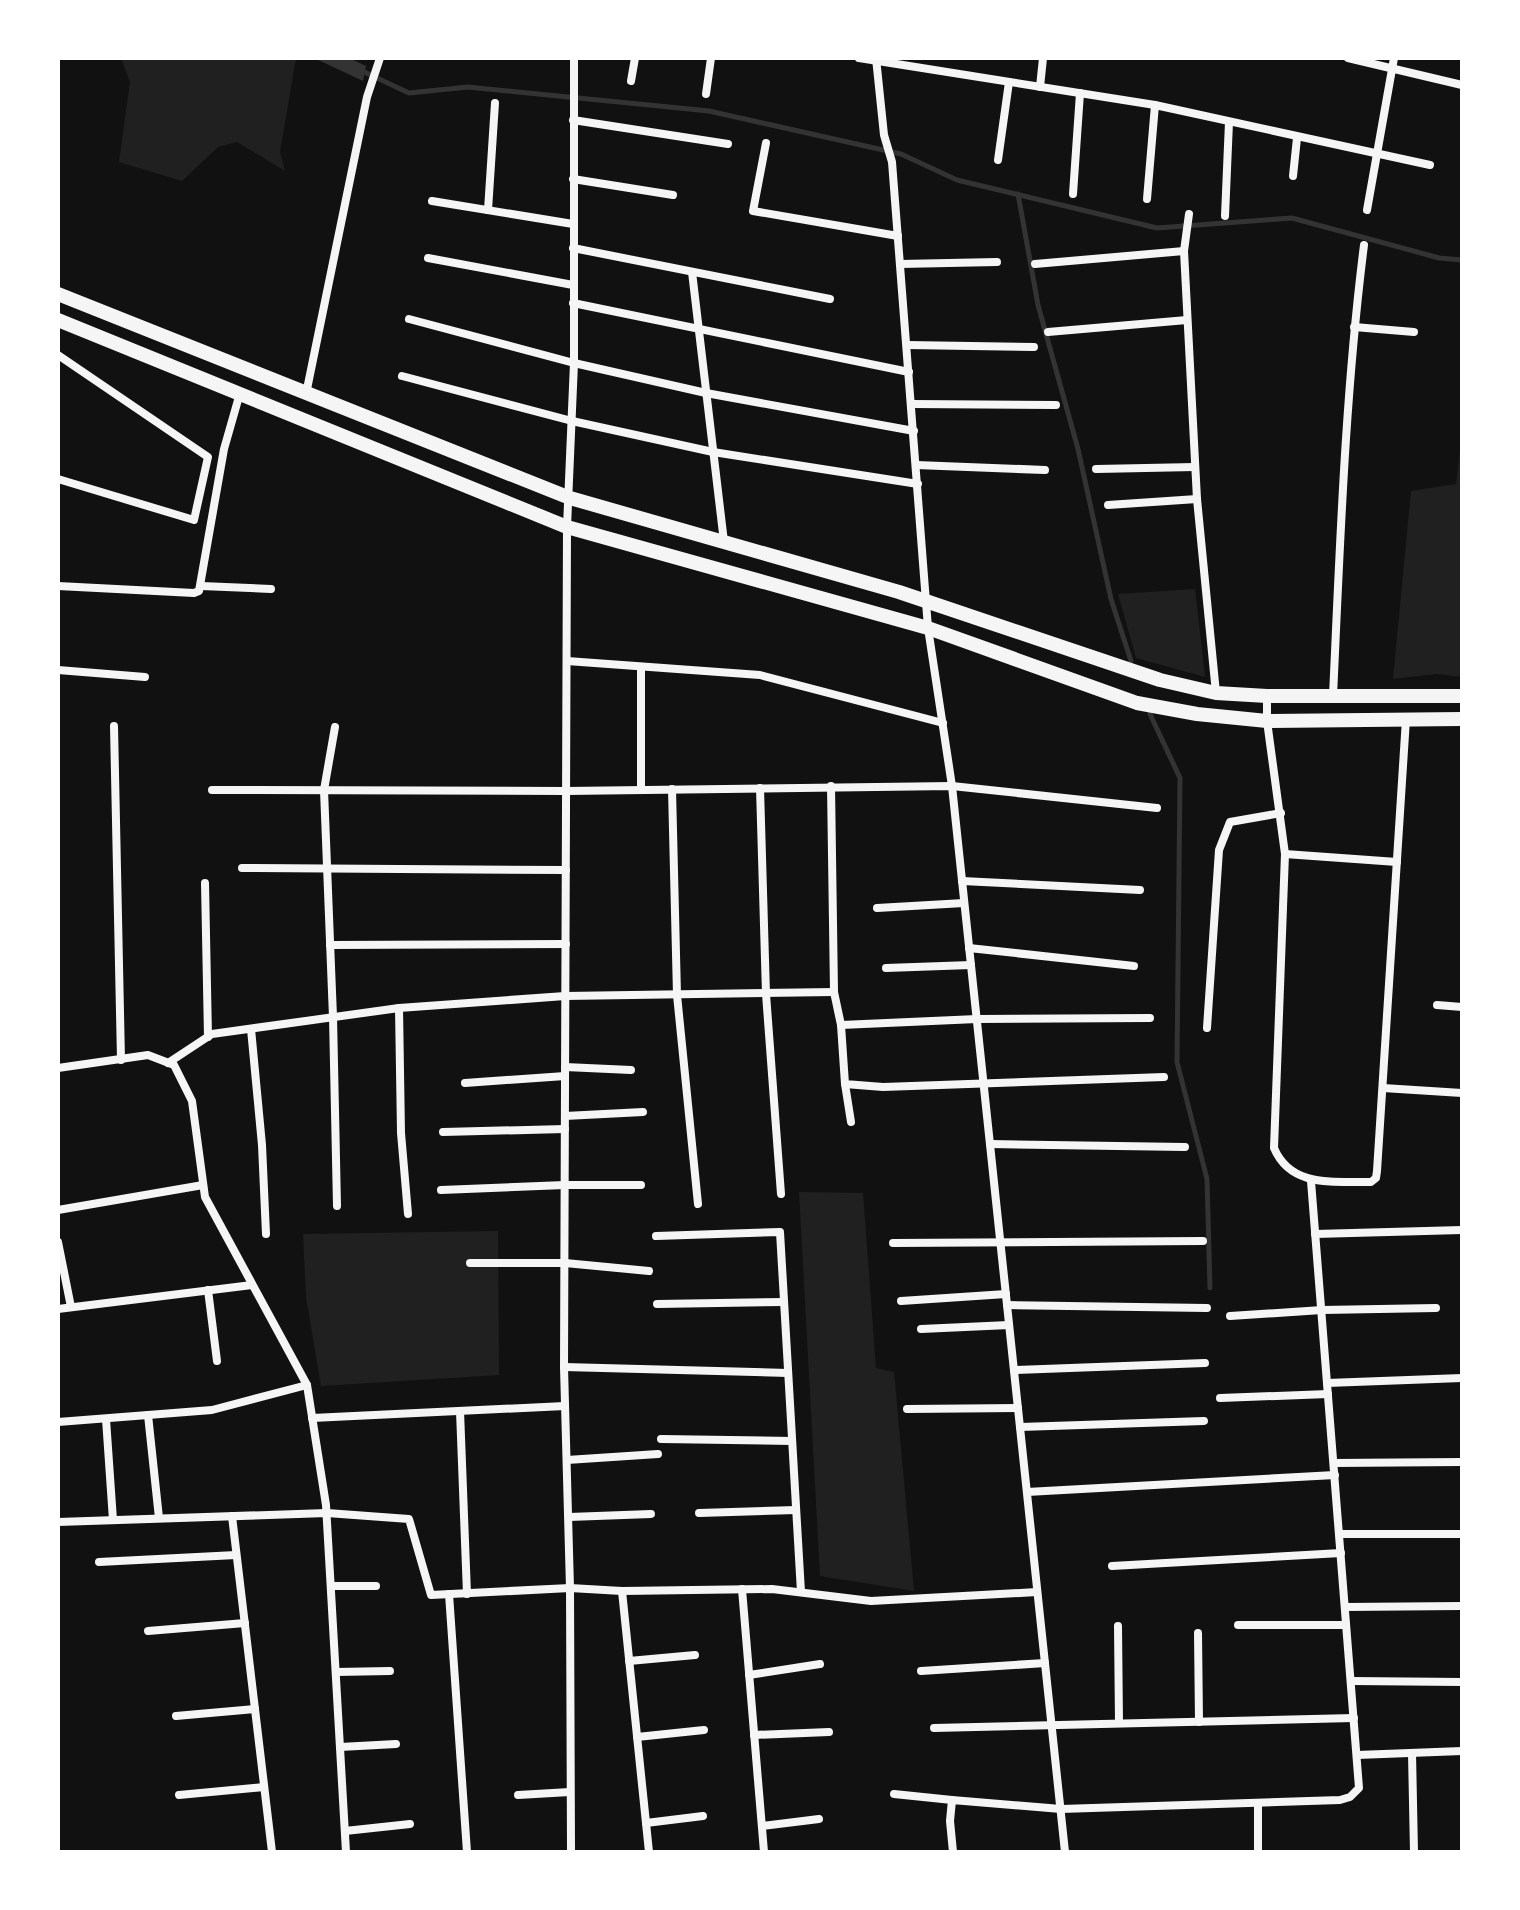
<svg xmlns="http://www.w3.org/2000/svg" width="1520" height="1910" font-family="Helvetica,sans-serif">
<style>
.green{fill:#202020}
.water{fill:#333}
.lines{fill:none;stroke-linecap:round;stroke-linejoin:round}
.stream{stroke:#333;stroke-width:5}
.minor{stroke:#f5f5f5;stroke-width:8}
.primary{stroke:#f5f5f5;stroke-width:14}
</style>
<rect width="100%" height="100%" fill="#111"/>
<!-- green -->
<g class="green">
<polygon points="121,58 296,58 280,152 285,171 237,142 218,147 182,181 119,162 130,82"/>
<polygon points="1462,433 1462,677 1436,674 1393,679 1411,491 1456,484"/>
<polygon points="1195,589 1205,677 1136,658 1118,594"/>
<polygon points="799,1192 863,1193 876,1368 894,1372 914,1591 820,1576"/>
<polygon points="498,1231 499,1375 321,1386 306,1297 303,1234"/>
</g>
<!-- water -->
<polygon class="water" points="314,58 349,58 366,66 363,81"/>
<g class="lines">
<!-- stream -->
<g class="stream">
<polyline points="360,70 409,93 468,87 709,111 901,154 957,180 1157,228 1292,218 1439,258 1462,260"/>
<polyline points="1018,194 1038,305 1078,449 1111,599 1131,661"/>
<polyline points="1150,714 1180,778 1177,1062 1207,1179 1210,1288"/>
</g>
<!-- minor -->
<g class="minor">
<polyline points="859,58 1155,105 1430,165"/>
<polyline points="876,58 884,135 892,162 928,628 952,786 1065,1852"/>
<polyline points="1348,58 1462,85"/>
<polyline points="631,81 635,58"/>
<polyline points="1040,87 1043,58"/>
<polyline points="706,94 711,58"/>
<polyline points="573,120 728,144"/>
<polyline points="766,143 753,211 898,236"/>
<polyline points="998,160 1009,82"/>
<polyline points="1293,176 1297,138"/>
<polyline points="573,179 673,195"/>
<polyline points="1073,194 1080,93"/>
<polyline points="1147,199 1155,105"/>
<polyline points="432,201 573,224"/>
<polyline points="488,210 495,103"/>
<polyline points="1367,210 1394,58"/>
<polyline points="1189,214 1184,251 1197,499 1216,693"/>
<polyline points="1225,216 1229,122"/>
<polyline points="573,248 830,299"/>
<polyline points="428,258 573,285"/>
<polyline points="900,264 997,262"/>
<polyline points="1035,264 1184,251"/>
<polyline points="692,272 724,542"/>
<polyline points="573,303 909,372"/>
<polyline points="409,319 574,363 706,393 914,431"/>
<polyline points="1354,327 1414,332"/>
<polyline points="1048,332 1187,320"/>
<polyline points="907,345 1034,347"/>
<polyline points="58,355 208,457 194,520 58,479"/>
<polyline points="402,376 572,421 713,452 918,484"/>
<polyline points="306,394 367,97 380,58"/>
<polyline points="911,404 1056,405"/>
<polyline points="916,465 1045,470"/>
<polyline points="1096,469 1195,467"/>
<polyline points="1108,505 1197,499"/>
<polyline points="58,586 194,593 199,591 224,449 240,393"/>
<polyline points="201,586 271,589"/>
<polyline points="567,661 760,675 943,723"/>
<polyline points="58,670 145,677"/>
<path d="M1267 696V721L1285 854 1274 1148C1291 1188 1333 1181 1371 1182L1376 1178 1377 1171 1406 719"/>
<path d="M1333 696C1340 546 1345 395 1364 245"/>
<polyline points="114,726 121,1060"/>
<polyline points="335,727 324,790 333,1017 337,1206"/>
<polyline points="831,786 834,992 841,1025 845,1084 883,1087 1164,1077"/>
<polyline points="760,788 766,994 781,1194"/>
<polyline points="672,789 677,995 698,1204"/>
<polyline points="212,790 566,791 952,786 1157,808"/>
<polyline points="641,790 641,667"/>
<polyline points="1285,854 1397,862"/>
<polyline points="242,868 566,870"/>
<polyline points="962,881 1140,890"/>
<polyline points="205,883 208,1037"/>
<polyline points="877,908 964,903"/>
<polyline points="330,945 566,944"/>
<polyline points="969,948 1134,966"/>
<polyline points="886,968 971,965"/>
<polyline points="1437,1005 1462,1007"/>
<polyline points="399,1008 401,1133 408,1214"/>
<polyline points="841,1025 977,1019 1150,1018"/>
<polyline points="1207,1028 1219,850 1230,822 1281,813"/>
<polyline points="251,1029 262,1145 266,1234"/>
<polyline points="168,1063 212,1034 399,1008 565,996 834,992"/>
<polyline points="565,1067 631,1070"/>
<polyline points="58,1068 148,1055 174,1065 192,1101 205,1197 307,1385 326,1505 346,1852"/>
<polyline points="465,1083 565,1076"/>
<polyline points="845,1084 851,1122"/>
<polyline points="1383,1088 1462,1093"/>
<polyline points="565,1116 643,1112"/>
<polyline points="443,1132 565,1129"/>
<polyline points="990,1144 1185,1147"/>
<polyline points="441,1190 565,1185 641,1185"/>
<polyline points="58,1210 203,1185"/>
<polyline points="1315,1234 1462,1230"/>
<polyline points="656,1236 780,1232 801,1592"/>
<polyline points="58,1242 71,1307"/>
<polyline points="893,1243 1203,1241"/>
<polyline points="470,1263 565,1263 649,1271"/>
<polyline points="208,1290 217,1361"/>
<polyline points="901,1301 1006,1294"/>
<polyline points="657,1304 784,1302"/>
<polyline points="1007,1305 1207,1308"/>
<polyline points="58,1309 252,1285"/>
<polyline points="1230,1316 1322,1310 1436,1308"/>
<polyline points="921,1329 1009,1325"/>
<polyline points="564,1367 788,1373"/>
<polyline points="1014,1370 1205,1363"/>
<polyline points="1327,1383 1462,1378"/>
<polyline points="1220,1398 1328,1394"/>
<polyline points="907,1409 1018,1408"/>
<polyline points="460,1411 467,1594"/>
<polyline points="148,1415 159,1518"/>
<polyline points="312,1418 565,1406"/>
<polyline points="106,1419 113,1520"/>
<polyline points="58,1422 212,1410 307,1385"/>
<polyline points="1020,1427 1204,1421"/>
<polyline points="661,1439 792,1441"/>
<polyline points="567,1460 658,1454"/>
<polyline points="1334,1463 1462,1462"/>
<polyline points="1027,1492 1335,1475"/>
<polyline points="699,1513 796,1510"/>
<polyline points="232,1516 272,1852"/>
<polyline points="569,1517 651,1514"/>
<polyline points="58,1522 327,1513 409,1519 431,1595 570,1588 622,1591 772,1589 871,1601 1037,1592"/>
<polyline points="1339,1534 1462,1534"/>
<polyline points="99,1562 236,1555"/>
<polyline points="1112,1566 1341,1553"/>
<polyline points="331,1586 376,1586"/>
<polyline points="742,1589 764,1852"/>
<polyline points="622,1591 649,1852"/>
<polyline points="449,1594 467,1852"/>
<polyline points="1345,1607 1462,1606"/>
<polyline points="1238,1625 1346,1625"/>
<polyline points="1118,1626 1119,1723"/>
<polyline points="148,1631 245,1623"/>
<polyline points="1198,1633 1199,1722"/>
<polyline points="629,1661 695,1655"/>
<polyline points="921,1671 1045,1663"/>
<polyline points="336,1672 390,1671"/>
<polyline points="749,1675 820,1664"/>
<polyline points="1351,1681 1462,1682"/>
<polyline points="176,1716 255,1709"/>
<polyline points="934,1728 1354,1718"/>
<polyline points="754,1735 829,1732"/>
<polyline points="637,1737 704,1730"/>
<polyline points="340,1747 396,1744"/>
<polyline points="1412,1753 1414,1852"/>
<polyline points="1357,1755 1462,1751"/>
<polyline points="894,1794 952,1800"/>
<polyline points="179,1795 264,1787"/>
<polyline points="518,1795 570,1792"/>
<polyline points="646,1823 703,1816"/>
<polyline points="762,1826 819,1819"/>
<polyline points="345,1831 410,1824"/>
<polyline points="571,1852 570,1588 564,1367 567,527 574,363 574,58"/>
<polyline points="953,1852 950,1821 952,1800 1061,1809 1340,1800 1350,1797 1359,1788 1311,1181"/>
<polyline points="1258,1852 1258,1803"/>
</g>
<!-- primary -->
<g class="primary">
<polyline points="58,294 570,498 899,592 1160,680 1216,693 1267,696 1462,696"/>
<polyline points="58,320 567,527 928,628 1137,703 1197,714 1267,721 1462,719"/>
</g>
</g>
<!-- border -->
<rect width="1520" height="1910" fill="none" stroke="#ffffff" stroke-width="120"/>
</svg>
